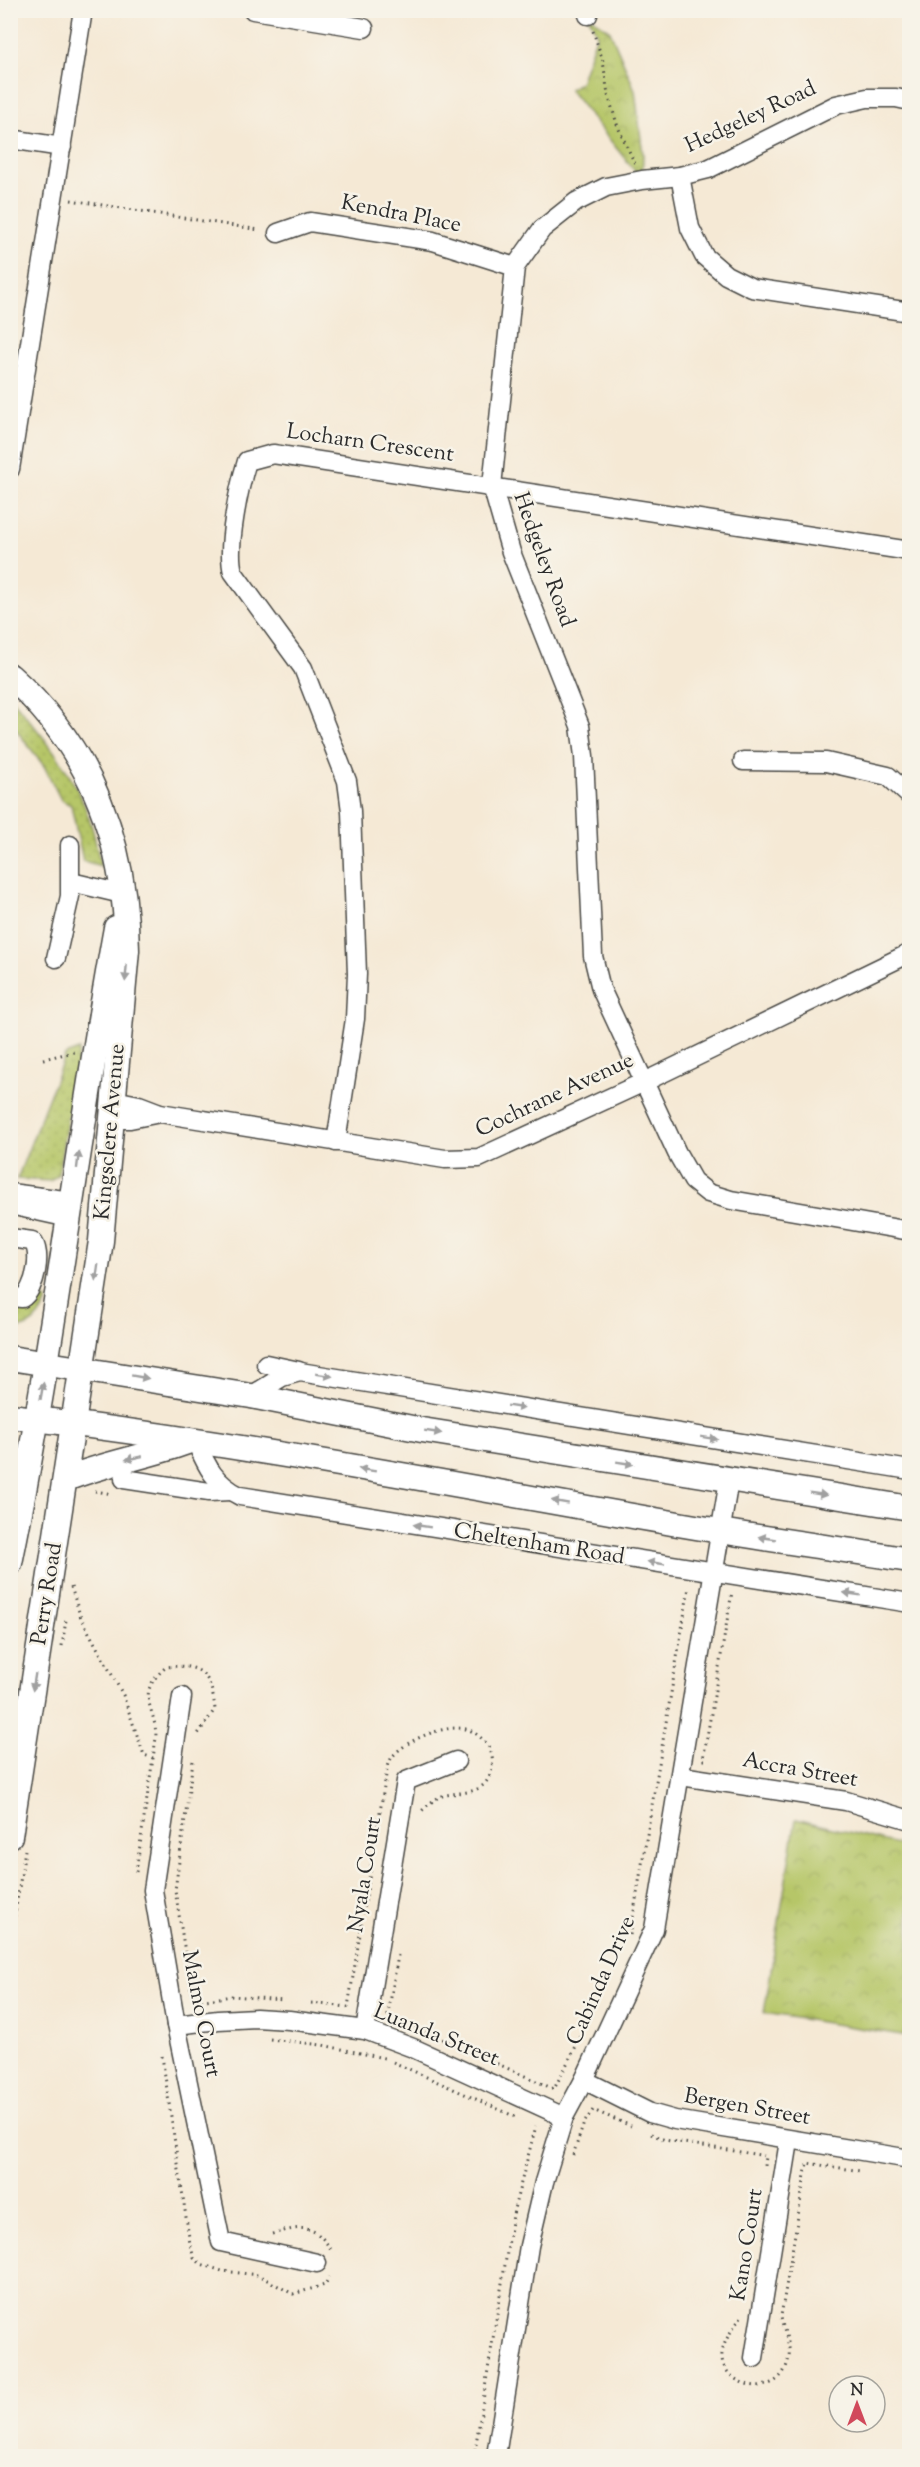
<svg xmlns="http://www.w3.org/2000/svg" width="920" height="2467" font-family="'Sorts Mill Goudy',serif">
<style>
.grass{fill:url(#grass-dots);stroke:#70784a;stroke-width:1.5}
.park{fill:url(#park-crowns);stroke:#70784a;stroke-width:1.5}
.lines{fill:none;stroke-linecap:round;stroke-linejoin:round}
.minor-casing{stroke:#494844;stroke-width:21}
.major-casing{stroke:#494844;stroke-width:27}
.path{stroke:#494844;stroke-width:3;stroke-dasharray:1.5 4.5;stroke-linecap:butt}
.minor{stroke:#fff;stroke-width:18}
.major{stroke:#fff;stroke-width:24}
.oneway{fill:#a0a0a0}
.labels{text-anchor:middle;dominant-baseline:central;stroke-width:5;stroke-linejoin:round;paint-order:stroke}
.street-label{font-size:22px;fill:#2b2b2b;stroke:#f7f3e8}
</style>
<defs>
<pattern id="grass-dots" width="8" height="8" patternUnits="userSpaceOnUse" patternTransform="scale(1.5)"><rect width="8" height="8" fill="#b6c668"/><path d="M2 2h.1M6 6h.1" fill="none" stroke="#9daa5a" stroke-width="1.8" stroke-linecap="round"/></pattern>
<pattern id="park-crowns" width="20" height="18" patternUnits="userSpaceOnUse" patternTransform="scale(1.5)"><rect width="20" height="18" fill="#b6c668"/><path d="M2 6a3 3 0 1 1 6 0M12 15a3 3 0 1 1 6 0" fill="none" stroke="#9daa5a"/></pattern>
</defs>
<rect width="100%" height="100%" fill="#f7f3e8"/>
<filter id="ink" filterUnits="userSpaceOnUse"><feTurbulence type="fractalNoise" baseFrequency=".0167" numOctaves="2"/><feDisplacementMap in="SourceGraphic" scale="12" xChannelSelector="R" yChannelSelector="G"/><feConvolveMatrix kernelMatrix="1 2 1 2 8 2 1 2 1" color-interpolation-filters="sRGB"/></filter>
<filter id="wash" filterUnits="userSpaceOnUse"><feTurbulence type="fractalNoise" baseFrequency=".008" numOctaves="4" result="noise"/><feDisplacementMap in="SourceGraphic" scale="24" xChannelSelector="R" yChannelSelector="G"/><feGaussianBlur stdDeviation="1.35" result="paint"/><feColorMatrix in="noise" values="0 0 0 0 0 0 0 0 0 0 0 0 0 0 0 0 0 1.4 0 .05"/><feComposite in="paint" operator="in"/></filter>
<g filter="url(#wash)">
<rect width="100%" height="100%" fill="#f5e9d5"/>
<!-- grass -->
<g class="grass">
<path d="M11 698C43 736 75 773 90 821 95 835 97 851 101 866L83 861 71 805 61 800 44 766 11 723Z"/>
<polygon points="79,1050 58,1175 50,1181 17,1179 65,1055"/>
<path d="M43 1298 47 1300C40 1319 31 1329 11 1329L10 1312 32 1310Z"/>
</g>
<!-- park -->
<g class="park">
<polygon points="588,15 610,31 635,90 643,155 642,180 569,89 580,83 597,34"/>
<polygon points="796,1819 909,1847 909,2036 764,2013"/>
</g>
</g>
<g filter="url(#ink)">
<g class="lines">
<defs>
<g id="minor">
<polyline points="253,10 364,28"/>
<polyline points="587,10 588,15"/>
<polyline points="910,101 896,98 867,98 836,105 708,169 680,176 642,180 606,187 576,202 542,229 515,267 492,486 511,552 580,726 584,756 593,956 601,989 677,1153 693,1181 708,1193 731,1200 910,1231"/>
<polyline points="10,139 62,147"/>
<polyline points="680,176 690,228 704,256 726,275 752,288 910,312"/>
<polyline points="278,233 310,222 433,241 515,267"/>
<polyline points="10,469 83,10"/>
<polyline points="743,761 826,762 888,776 910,796"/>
<polyline points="71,882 122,894"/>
<polyline points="56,958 70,896 70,845"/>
<polyline points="114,1100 139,1105 160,1113 445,1159 479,1158 644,1082 910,953"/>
<polyline points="113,1119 130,1119 160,1113"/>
<path d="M336 1142 355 1019 357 974 351 811 347 781 303 668 233 572C226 547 239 487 247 461L273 454 910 551"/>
<polyline points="10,1193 72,1201"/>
<polyline points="10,1205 69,1218"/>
<path d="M10 1238 32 1241C43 1251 35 1291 22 1298L10 1297"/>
<polyline points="266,1364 299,1371"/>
<polyline points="251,1396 282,1377 300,1372 910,1470"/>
<path d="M196 1442C207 1467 215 1484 240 1496L910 1603"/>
<polyline points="124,1479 209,1492 230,1491"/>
<polyline points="182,1697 153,1890 176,2025 221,2242 317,2263"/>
<polyline points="681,1776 846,1801 910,1820"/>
<polyline points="176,2025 218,2020 256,2018 289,2020 365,2030 413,2048 564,2117"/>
<polyline points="365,2030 406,1781 456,1761"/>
<polyline points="584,2080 650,2113 675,2120 910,2159"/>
<polyline points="754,2358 789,2141"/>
<polyline points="496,2456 529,2246 544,2182 564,2117 584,2080 654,1929 729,1480"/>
</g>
<g id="major">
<path d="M10 676C91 748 126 843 127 950L101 1241 10 1836"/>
<polyline points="10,1358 251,1396 422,1430 910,1508"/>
<path d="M10 1416C228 1441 445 1483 661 1521 744 1536 827 1547 910 1560"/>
<path d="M66 1479C105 1463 147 1457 187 1442"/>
<path d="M10 1563C53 1352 77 1139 116 928"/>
</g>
</defs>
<!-- minor casing -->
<use href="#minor" class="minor-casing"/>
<!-- major casing -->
<use href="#major" class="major-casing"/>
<!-- path -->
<g class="path">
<polyline points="593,31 603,61 608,95 618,127 635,164"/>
<polyline points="71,200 260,230"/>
<polyline points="43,1059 74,1052"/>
<polyline points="95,1491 112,1494"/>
<polyline points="71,1587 81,1618 123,1695 144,1755 153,1758"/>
<polyline points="62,1646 66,1620"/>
<polyline points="705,1760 703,1760 732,1592"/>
<polyline points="193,1761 175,1890 193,2002 232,1996 284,2000"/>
<path d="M136 1872 156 1738C156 1704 133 1696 166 1667 203 1663 211 1675 215 1709L196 1737"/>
<polyline points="630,1935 689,1587"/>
<polyline points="10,1946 25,1850"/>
<polyline points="398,1955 388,2015 554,2089 586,2027"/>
<path d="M311 2003 348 2007 387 1769C389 1765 390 1759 393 1756 406 1740 448 1722 469 1730 476 1733 482 1738 487 1744 493 1752 494 1765 490 1775 482 1796 459 1791 442 1796 434 1799 426 1806 420 1813"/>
<polyline points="270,2039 322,2045 384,2058"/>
<polyline points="162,2056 190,2244 194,2258 201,2264 222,2271 258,2275 293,2294 325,2285 329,2277"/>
<polyline points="393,2062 516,2117"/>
<polyline points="651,2134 665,2140 766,2156 765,2166"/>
<polyline points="573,2155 584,2123 593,2110 631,2126"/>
<path d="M272 2234C302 2226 314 2223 332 2251"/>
<path d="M741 2317C733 2329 724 2339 722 2354 719 2386 782 2405 789 2356 791 2342 782 2330 781 2316L807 2163 861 2171"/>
<polyline points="304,2456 310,2456"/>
<polyline points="474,2456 514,2209 536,2126"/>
</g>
<!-- minor -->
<use href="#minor" class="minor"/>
<!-- major -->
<use href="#major" class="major"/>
</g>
<!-- one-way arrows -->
<defs><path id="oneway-solid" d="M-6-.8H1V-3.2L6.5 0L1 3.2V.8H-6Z" transform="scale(1.5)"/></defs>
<g class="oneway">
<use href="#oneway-solid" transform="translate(126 973) rotate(95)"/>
<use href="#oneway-solid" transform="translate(78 1160) rotate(-83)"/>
<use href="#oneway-solid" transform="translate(97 1273) rotate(98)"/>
<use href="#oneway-solid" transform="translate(324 1375) rotate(9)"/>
<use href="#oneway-solid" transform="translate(140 1377) rotate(10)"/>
<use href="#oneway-solid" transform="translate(42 1391) rotate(-80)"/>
<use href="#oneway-solid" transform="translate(516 1407) rotate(9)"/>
<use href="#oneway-solid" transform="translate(433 1432) rotate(9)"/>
<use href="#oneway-solid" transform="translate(709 1438) rotate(9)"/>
<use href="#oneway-solid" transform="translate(134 1458) rotate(168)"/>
<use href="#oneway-solid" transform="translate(625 1463) rotate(9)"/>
<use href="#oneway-solid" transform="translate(367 1470) rotate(-171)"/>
<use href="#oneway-solid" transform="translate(818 1494) rotate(9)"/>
<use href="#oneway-solid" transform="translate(560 1502) rotate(-170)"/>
<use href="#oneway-solid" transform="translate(422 1526) rotate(-171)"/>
<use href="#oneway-solid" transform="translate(767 1538) rotate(-171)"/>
<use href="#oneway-solid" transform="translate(656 1563) rotate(-171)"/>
<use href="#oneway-solid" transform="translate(852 1594) rotate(-171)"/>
<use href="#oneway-solid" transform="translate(34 1682) rotate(99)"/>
</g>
</g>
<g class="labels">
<!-- street labels -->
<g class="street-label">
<text transform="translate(751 118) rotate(-25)">Hedgeley Road</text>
<text transform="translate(401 215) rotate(11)">Kendra Place</text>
<text transform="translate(370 444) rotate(8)">Locharn Crescent</text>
<text transform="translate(543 560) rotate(70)">Hedgeley Road</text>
<text transform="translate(555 1096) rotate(-25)">Cochrane Avenue</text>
<text transform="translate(111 1132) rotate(-85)">Kingsclere Avenue</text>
<text transform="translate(539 1545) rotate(9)">Cheltenham Road</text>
<text transform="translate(48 1594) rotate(-81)">Perry Road</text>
<text transform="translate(800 1771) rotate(10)">Accra Street</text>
<text transform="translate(366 1875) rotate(-81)">Nyala Court</text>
<text transform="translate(602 1981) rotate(-66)">Cabinda Drive</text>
<text transform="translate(200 2014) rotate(79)">Malmo Court</text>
<text transform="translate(436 2036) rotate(22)">Luanda Street</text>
<text transform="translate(747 2108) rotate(10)">Bergen Street</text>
<text transform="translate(748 2245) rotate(-81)">Kano Court</text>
</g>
</g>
<!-- margin -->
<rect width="920" height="2467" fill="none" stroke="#f7f3e8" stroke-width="36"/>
<!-- north arrow -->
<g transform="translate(857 2404)"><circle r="28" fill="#f7f3e8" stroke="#a5a39c" stroke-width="1.5"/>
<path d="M0-4.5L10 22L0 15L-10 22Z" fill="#d1495b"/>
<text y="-9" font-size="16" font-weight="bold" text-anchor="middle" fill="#2b2b2b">N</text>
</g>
</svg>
